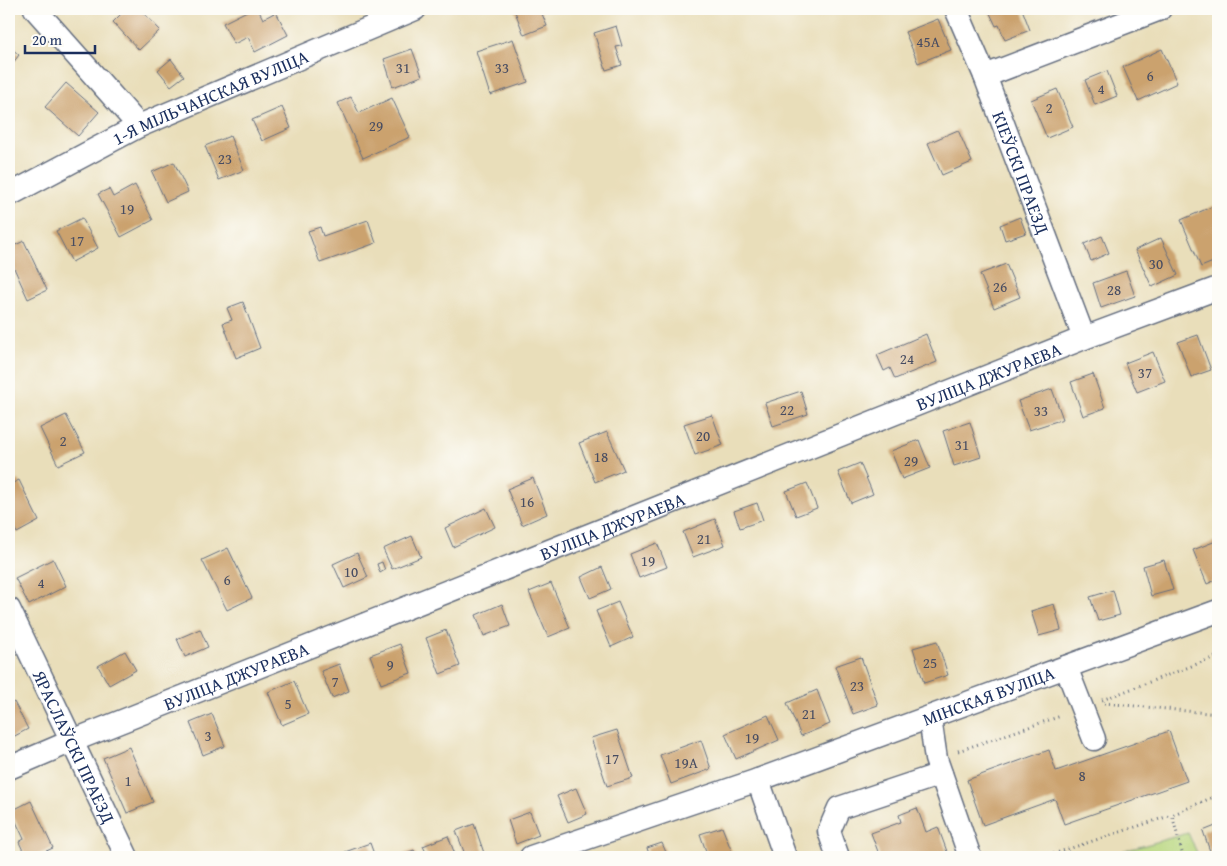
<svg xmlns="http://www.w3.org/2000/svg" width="1227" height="866" font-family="'Gentium Book Plus',serif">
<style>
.green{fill:#b7d67d;stroke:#69826e}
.building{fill:#cba26e}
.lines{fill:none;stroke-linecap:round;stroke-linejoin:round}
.minor-casing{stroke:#636c7e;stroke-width:25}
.path{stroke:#636c7e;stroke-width:3;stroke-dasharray:1 4;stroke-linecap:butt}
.minor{stroke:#fff;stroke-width:22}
.labels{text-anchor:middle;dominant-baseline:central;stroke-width:4.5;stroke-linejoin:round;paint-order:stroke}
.number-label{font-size:15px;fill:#474c62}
.street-label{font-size:18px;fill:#1b2f5e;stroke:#fdfcf7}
</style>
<rect width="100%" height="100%" fill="#fdfcf7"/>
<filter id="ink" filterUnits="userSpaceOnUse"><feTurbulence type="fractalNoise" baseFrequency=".02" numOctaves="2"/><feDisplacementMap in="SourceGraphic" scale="10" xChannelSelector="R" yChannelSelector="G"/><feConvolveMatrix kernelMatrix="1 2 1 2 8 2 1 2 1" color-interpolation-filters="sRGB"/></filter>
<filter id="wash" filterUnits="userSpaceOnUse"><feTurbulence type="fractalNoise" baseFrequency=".0096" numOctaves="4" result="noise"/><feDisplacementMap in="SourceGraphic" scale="20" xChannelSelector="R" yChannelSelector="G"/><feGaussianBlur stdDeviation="1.12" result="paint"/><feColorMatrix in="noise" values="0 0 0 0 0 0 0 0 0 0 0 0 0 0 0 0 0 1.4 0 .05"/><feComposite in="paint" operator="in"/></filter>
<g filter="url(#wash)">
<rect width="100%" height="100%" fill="#e9deba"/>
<!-- green -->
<polygon class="green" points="1188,833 1199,857 1103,857"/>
<g id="blocks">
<!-- building -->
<g class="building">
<polygon points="126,9 140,9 160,30 139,50 113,22"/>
<polygon points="251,9 258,9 263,19 276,12 288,35 255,52 248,37 234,44 223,23"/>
<polygon points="514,9 540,9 547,26 524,35"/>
<polygon points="988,9 1022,9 1030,30 1005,40 999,25 996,26"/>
<polygon points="938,19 951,50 918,63 905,32"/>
<polygon points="616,26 622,46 616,47 622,65 606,70 594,33"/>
<polygon points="513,39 528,82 490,95 476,51"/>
<polygon points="9,46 19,55 9,68"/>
<polygon points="412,49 422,76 393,87 384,59"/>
<polygon points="1162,49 1177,83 1138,101 1123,67"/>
<polygon points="171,59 184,76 171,86 158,70"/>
<polygon points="1107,71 1117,96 1095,105 1085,80"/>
<polygon points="66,83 99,112 78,136 45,107"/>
<polygon points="1057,89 1073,127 1047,138 1031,100"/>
<polygon points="351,97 359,113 392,98 410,137 363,158 338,103"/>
<polygon points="282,107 291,128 262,141 252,120"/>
<polygon points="958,130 972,162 942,175 928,143"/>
<polygon points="230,136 244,170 219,180 205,146"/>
<polygon points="174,162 188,192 166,202 152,172"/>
<polygon points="135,185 153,220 121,237 98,194 109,189 113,197"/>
<polygon points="1218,204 1218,260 1201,267 1181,220"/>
<polygon points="1020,217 1026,233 1005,240 1000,225"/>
<polygon points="82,218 98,248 72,262 56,231"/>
<polygon points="368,220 376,243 320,263 308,231 320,227 323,236"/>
<polygon points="1102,236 1109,253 1091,261 1084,244"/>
<polygon points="1161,238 1178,275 1152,287 1135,250"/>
<polygon points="24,241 47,290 28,299 9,257 9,248"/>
<polygon points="1006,264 1020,297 994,308 980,274"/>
<polygon points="1126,271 1135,296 1101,308 1093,283"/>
<polygon points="243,302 260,348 236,358 223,323 232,320 227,308"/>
<polygon points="926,334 937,362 895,379 890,368 884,371 877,355"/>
<polygon points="1198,335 1211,370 1191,377 1178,342"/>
<polygon points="1153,352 1165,381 1137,392 1125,363"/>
<polygon points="1093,374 1105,408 1083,416 1071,382"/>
<polygon points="1052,389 1063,419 1029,430 1018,401"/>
<polygon points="801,391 808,414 773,426 765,403"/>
<polygon points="66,415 85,452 58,465 40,428"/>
<polygon points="712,415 723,445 695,455 684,424"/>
<polygon points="970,422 981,457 954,466 943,431"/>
<polygon points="607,432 624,470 595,482 579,443"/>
<polygon points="919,440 930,468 902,479 891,451"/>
<polygon points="860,463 873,494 851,503 838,472"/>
<polygon points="533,478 547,514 522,525 507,489"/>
<polygon points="19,480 39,521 17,533 10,520 9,520 9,485"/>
<polygon points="807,483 817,508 796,516 786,491"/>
<polygon points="757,503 763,520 740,528 734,511"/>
<polygon points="486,508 495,527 453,547 445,528"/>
<polygon points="715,519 725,545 693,557 683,532"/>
<polygon points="412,536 421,557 392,569 383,549"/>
<polygon points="1216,541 1218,546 1218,579 1207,584 1193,550"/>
<polygon points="657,543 667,567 639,578 630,554"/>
<polygon points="228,548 252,598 227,610 202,560"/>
<polygon points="357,553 368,577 344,588 333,564"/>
<polygon points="53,559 66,586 29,605 15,578"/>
<polygon points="1164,560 1173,590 1151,596 1143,566"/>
<polygon points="382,562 385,570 380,573 377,564"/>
<polygon points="602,567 611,589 590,598 581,577"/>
<polygon points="551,583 570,628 548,637 529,592"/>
<polygon points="1113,590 1120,615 1098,621 1090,597"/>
<polygon points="618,602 633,637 611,647 596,611"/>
<polygon points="502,604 510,626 484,636 476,615"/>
<polygon points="1054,604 1061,630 1039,636 1031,611"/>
<polygon points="200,629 208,647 185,657 177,639"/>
<polygon points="446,630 460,666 440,674 426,638"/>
<polygon points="937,641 948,675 924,683 913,648"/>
<polygon points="400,644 411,673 381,684 370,655"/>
<polygon points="125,651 136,670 109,685 98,666"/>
<polygon points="861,657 878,705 853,714 835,666"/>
<polygon points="339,664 349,691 332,698 321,671"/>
<polygon points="294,681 308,714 282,725 268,692"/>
<polygon points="817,690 830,724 801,736 787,703"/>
<polygon points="14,702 28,729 9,739 9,705"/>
<polygon points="212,714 225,746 203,755 190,723"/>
<polygon points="768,715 779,740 736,759 725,734"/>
<polygon points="617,730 633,778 607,786 591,738"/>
<polygon points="1169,731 1187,781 1064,824 1055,799 983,825 967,780 1049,750 1056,771"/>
<polygon points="701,740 711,769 671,784 660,755"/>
<polygon points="129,747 153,802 127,813 103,758"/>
<polygon points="576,788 587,814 568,822 557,796"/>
<polygon points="31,801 53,848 33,857 26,857 19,842 24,839 11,811"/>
<polygon points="917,808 926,832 938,827 949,857 880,857 871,833 901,822 899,815"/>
<polygon points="530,812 539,835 516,844 508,820"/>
<polygon points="474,824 484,853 472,857 466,857 456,831"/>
<polygon points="1218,825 1218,857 1212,857 1203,831"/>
<polygon points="722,827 734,857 708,857 700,834"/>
<polygon points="448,836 456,857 428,857 423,846"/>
<polygon points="370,843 375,857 347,857 345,852"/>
<polygon points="662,843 668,857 650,857 647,848"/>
<polygon points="414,850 417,857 403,857 401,855"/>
</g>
</g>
</g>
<g filter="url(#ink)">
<use href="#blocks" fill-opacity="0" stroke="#636c7e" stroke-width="1"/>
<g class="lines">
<defs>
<g id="minor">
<polyline points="35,9 139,126"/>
<path id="s1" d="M956 9 985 76 1084 338"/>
<polyline points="985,76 1160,9"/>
<path id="s2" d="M9 195 139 126 415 9"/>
<path id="s3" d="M9 609 127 857"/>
<polyline points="1066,667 1094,739"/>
<polyline points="930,718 936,759 970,857"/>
<path id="s4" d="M9 768 72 741 1084 338 1218 288"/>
<polyline points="758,780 785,857"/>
<path id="s5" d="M531 857 758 780 1218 611"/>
<polyline points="838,857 829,831 839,808 941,774"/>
</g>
</defs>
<!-- minor casing -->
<use href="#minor" class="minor-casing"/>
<!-- path -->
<g class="path">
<polyline points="1102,700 1218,656"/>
<polyline points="1104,703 1218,714"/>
<polyline points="958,751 1061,716"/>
<polyline points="1044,857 1172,815"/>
<polyline points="1182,857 1182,852 1172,815 1218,795"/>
</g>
<!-- minor -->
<use href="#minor" class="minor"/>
</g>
</g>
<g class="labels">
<!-- number labels -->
<g class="number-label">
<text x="928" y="41">45А</text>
<text x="403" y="67">31</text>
<text x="502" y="67">33</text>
<text x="1150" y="75">6</text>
<text x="1101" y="88">4</text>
<text x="1049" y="107">2</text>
<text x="376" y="125">29</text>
<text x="225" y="158">23</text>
<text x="127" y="208">19</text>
<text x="77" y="240">17</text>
<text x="1156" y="263">30</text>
<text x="1000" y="286">26</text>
<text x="1114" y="289">28</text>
<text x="907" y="358">24</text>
<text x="1145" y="372">37</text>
<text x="787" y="409">22</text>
<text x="1041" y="410">33</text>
<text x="703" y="435">20</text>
<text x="63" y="440">2</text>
<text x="962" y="444">31</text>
<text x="601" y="456">18</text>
<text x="911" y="460">29</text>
<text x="527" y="501">16</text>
<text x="704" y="538">21</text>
<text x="648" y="560">19</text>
<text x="351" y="571">10</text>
<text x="227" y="579">6</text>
<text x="41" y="582">4</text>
<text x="930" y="662">25</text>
<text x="390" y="664">9</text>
<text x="335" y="681">7</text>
<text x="857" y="685">23</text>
<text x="288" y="703">5</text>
<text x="809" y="713">21</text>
<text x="208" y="735">3</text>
<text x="752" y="737">19</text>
<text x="612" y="758">17</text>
<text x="686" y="762">19А</text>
<text x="1082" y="775">8</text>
<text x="128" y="780">1</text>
</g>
<!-- street labels -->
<g class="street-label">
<text stroke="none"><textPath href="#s2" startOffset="224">1-Я МІЛЬЧАНСКАЯ ВУЛІЦА</textPath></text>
<text stroke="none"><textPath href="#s1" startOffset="176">КІЕЎСКІ ПРАЕЗД</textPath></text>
<text stroke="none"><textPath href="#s4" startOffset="1055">ВУЛІЦА ДЖУРАЕВА</textPath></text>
<text stroke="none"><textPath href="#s4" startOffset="650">ВУЛІЦА ДЖУРАЕВА</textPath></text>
<text stroke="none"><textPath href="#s4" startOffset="245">ВУЛІЦА ДЖУРАЕВА</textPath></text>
<text stroke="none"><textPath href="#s5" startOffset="485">МІНСКАЯ ВУЛІЦА</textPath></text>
<text stroke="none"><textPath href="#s3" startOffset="152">ЯРАСЛАЎСКІ ПРАЕЗД</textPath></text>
</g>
</g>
<!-- margin -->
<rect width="1227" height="866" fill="none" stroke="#fdfcf7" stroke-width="30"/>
<!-- scale -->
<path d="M25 45v8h70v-8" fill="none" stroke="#1b2f5e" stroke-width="2.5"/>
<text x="32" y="45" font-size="15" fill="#1b2f5e" stroke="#fdfcf7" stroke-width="4" paint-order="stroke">20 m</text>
</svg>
